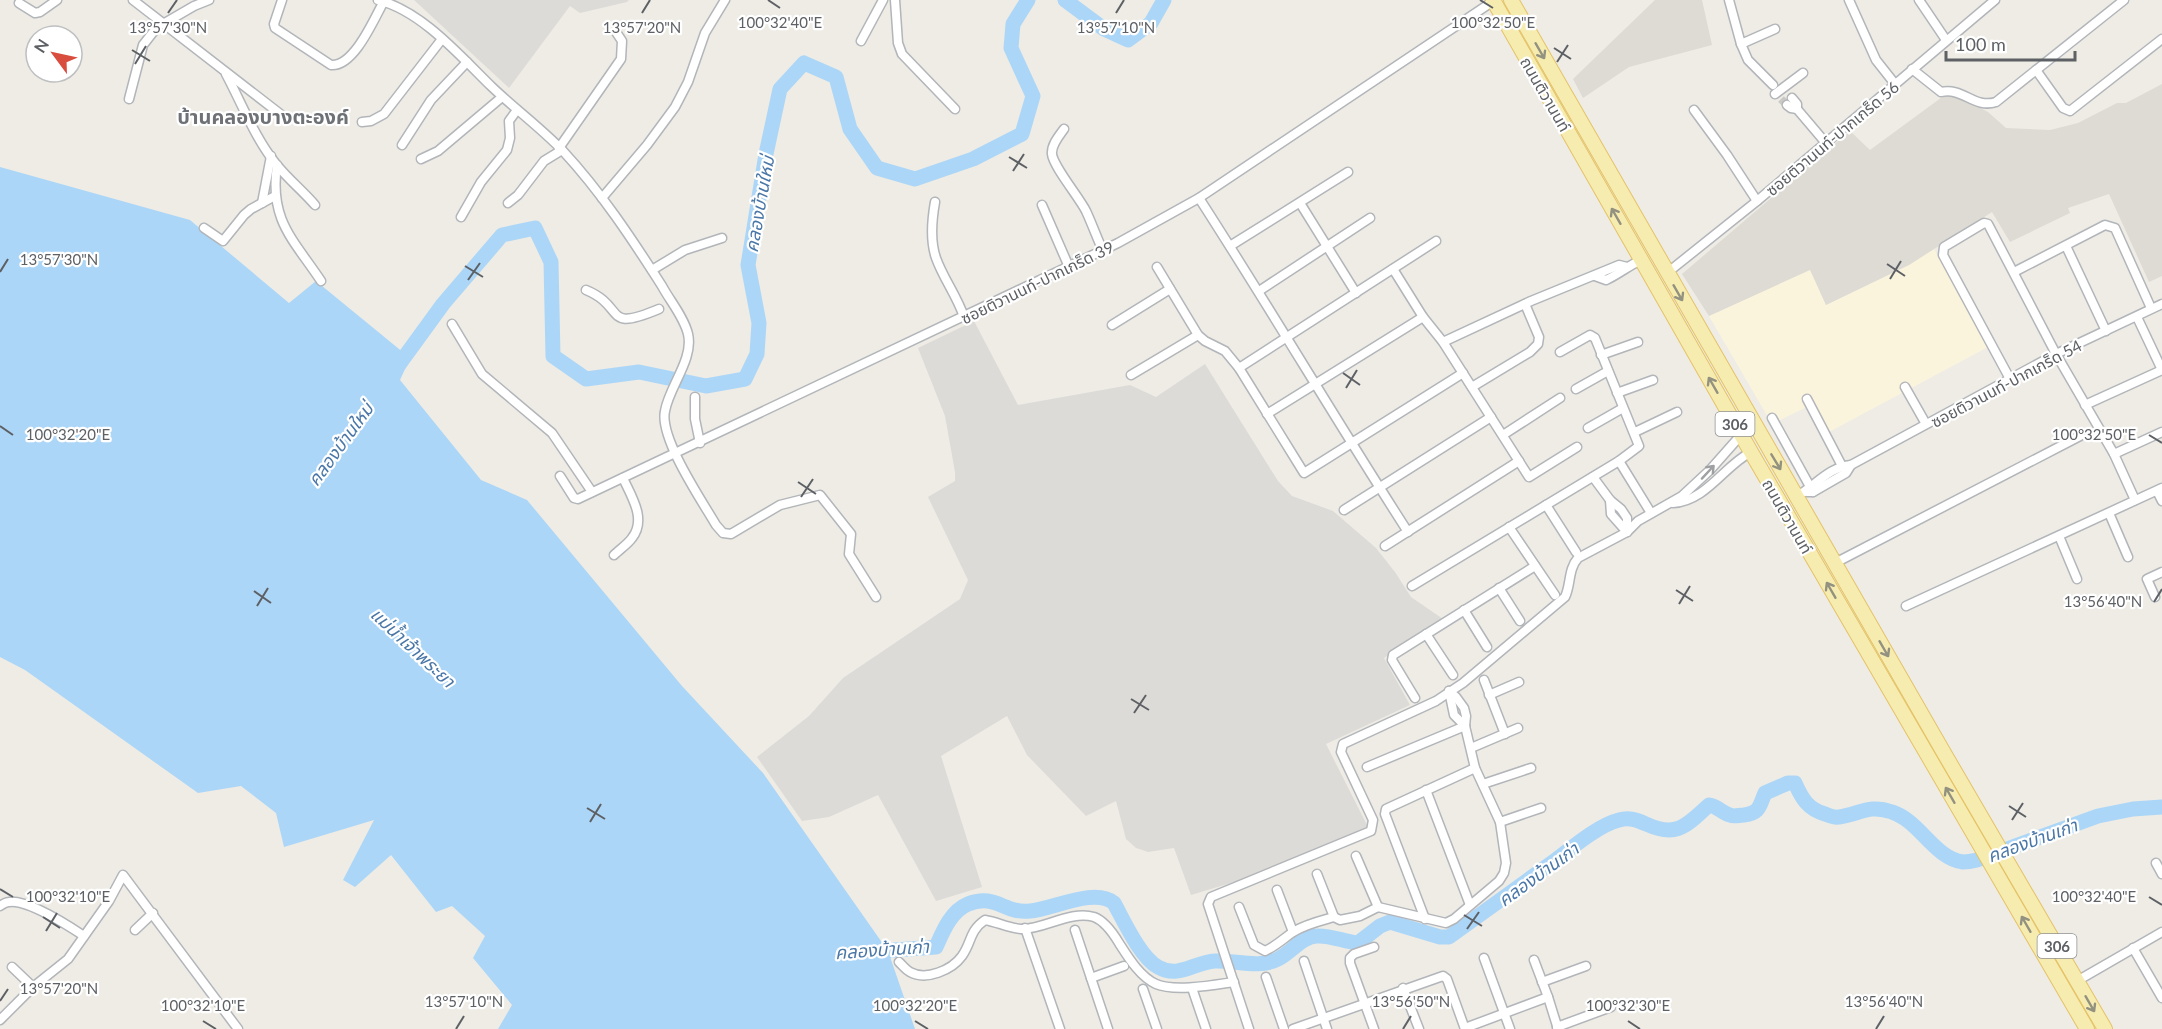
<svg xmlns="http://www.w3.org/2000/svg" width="2162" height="1029" font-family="Lato,'Noto Sans Thai',sans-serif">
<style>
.commercial{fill:#fbf4dd}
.industrial{fill:#dddbd7}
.education{fill:#dddbd3}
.water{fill:#acd6f7}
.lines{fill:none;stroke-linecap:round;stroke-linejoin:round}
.river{stroke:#acd6f7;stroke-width:15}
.minor-tunnel{stroke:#cac9c5;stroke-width:8;stroke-dasharray:8 4;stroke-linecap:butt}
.minor-casing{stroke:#b2b5b9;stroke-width:11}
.primary-casing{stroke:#e4c267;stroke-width:16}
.minor{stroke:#fff;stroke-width:8}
.primary{stroke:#f7ecb0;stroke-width:14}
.oneway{stroke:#93917f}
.oneway2{stroke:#9ea0a2}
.ticks{fill:none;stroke:#5d6064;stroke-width:2}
.labels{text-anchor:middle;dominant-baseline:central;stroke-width:4.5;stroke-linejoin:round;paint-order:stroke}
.shield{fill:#fff;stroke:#8e9092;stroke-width:1.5}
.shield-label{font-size:15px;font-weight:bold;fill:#5d6064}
.street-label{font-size:16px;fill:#5d6064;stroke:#fff}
.water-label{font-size:18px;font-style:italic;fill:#4a77a7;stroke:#fff}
.quarter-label{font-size:20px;font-weight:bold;fill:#6e7276;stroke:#fff}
.ticks-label{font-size:15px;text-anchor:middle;fill:#5d6064;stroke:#fff;stroke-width:4.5;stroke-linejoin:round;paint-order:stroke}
</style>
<rect width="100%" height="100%" fill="#eeece5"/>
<!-- commercial -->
<polygon class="commercial" points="1934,249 1988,347 1829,432 1815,403 1772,424 1709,316 1810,269 1826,305 1909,265"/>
<!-- industrial -->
<g class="industrial">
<polygon points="414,0 629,0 627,2 580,13 570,6 509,88"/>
<polygon points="974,321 1018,405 1130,385 1156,397 1205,364 1278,481 1292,496 1333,511 1376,548 1395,572 1411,597 1443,619 1384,658 1410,705 1326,744 1369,829 1257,875 1191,895 1174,848 1148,852 1136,848 1126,839 1116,801 1086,816 1027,755 1007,716 941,756 982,887 936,901 878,795 829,817 802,821 757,757 809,716 843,678 960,599 968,580 928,497 955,481 955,472 945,416 918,348"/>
</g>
<!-- education -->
<g class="education">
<polygon points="1655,0 1702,0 1712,45 1629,67 1583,98 1573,79"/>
<polygon points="2162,84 2162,276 2149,282 2109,194 2068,208 2070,213 2010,242 1992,212 1909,265 1826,305 1810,270 1709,316 1682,274 1850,131 1870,150 1949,92 1988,112 2006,128 2050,130 2078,123 2117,103 2126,103"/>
</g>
<!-- water -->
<polygon class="water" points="0,167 190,220 289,303 316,281 410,358 400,380 481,480 527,500 682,686 763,773 888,951 915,1029 498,1029 512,1005 473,958 485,936 452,906 436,912 391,855 355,887 343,880 374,820 284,847 276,813 241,786 198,793 25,670 0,657"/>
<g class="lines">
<!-- river -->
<g class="river">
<polyline points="1065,0 1104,29 1128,40 1151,23 1164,0"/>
<polyline points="395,370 443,304 502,235 535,228 551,262 553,356 586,379 639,372 706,386 745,379 757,354 759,323 748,265 766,154 780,89 804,63 836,77 850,129 877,168 915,179 973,159 1022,134 1033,96 1011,48 1013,24 1028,0"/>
<path d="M868 952 936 947C943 931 951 911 968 904 996 893 1004 914 1030 911 1053 909 1095 887 1114 903 1124 921 1140 957 1158 967 1179 979 1194 962 1215 961 1234 960 1260 969 1278 959 1291 953 1302 936 1317 936 1330 935 1345 942 1358 943L1380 926 1390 922 1440 937H1449C1485 911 1521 885 1557 859 1574 846 1599 825 1619 820 1629 817 1637 820 1646 824 1677 838 1686 826 1709 805 1718 806 1721 813 1730 815 1734 817 1739 815 1744 815 1760 813 1759 807 1765 793L1788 783H1795C1802 799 1808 809 1825 814 1830 816 1834 818 1839 817 1860 814 1869 804 1892 812 1920 821 1934 858 1963 862 1968 862 1973 861 1977 860L2098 816 2133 809 2162 807"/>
</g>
<!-- minor-tunnel -->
<polyline class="minor-tunnel" points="1781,99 1787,105"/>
<defs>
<g id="minor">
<polyline points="133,0 288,120"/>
<path d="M282 0 274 24 275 28 331 65C354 67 374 19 384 1"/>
<path d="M378 0C422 11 461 57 492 87 515 109 541 128 563 151 601 192 632 239 662 286 670 301 684 317 688 334 694 359 669 387 665 411 659 438 702 501 716 525L723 533 731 534 780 505 820 495 851 534 849 554 876 597"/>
<polyline points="895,0 898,43 902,54 955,109"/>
<polyline points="1729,0 1741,44 1748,60 1773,85"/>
<polyline points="1849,0 1876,60 1895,84"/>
<polyline points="1919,0 1946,40"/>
<polyline points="19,3 35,13 40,12 57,0"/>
<polyline points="163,24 194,6 209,0"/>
<polyline points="861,41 883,0"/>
<polyline points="1741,44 1775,29"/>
<path d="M1912 69 1941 92C1963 87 1974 109 1996 102L2124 0"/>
<polyline points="2036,70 2063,108 2070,111 2162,39"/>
<path d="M226 74C242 104 255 138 276 164 288 179 303 191 315 205"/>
<polyline points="1775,94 1803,73"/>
<polyline points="129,99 143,45 161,22"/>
<polyline points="1787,105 1791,108 1797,109 1797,104 1792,98"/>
<polyline points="1797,109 1825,142"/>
<polyline points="1694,110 1727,155 1757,201"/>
<polyline points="362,122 371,121 384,114 442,39"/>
<path d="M1064 129C1059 136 1051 145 1052 154 1053 166 1079 197 1086 211 1092 224 1097 238 1103 251"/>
<polyline points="402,145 431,100 467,62"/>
<polyline points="559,148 621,59 622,41 616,32"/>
<polyline points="421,159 438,151 502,97"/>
<path d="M277 165C269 220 293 239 321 281"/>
<polyline points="602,198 647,145 675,107 688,82 705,33 725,0"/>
<path d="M1199 198C1270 308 1337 422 1408 532"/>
<path d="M935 202C932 219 930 241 936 258 943 278 957 296 964 317"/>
<polyline points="262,203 271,156"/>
<polyline points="508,203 518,195 544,161 562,150"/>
<polyline points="1300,203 1356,293"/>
<polyline points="1042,205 1069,267"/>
<polyline points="461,217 481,182 507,150 510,138 509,121 517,110"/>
<polyline points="204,228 223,241 244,215 251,209 275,196"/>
<polyline points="1230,246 1348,172"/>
<polyline points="2066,246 2106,331"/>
<polyline points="1157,267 1198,335 1205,341 1225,351 1239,368 1304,473 1463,373"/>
<polyline points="1393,269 1423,317 1443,342 1529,477 1577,447"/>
<polyline points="652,270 685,250 722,238"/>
<polyline points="2014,272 2105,225 2115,228 2151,308"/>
<polyline points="1667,273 1757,201 1995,0"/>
<path d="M1595 276 1606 280C1619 274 1628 266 1641 260"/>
<path d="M586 290C627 307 602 333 659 309"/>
<polyline points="1259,291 1370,218"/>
<polyline points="2137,317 2162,370"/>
<polyline points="452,324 482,374 552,433 592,492"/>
<polyline points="1112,325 1170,289"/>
<polyline points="1443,342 1531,301 1619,265 1627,267"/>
<polyline points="1601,355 1638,342"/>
<polyline points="1239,368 1436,241"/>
<polyline points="1131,375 1198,335"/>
<polyline points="2010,379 1943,255 1944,247 1984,223 1988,224 2056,354 2114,454 2135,500"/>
<polyline points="1472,387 1530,352 1538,344 1539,337 1525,304"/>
<polyline points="1905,387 1926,424"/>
<polyline points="1576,389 1608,371"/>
<polyline points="1617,393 1653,380"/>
<polyline points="695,397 695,419 700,443"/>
<polyline points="1807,399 1842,466"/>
<polyline points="2085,405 2162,370"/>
<polyline points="1267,414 1423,317"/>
<polyline points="1772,418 1813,492"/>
<polyline points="1588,428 1623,408"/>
<polyline points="1635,432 1677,412"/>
<polyline points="1503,435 1560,398"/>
<polyline points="2114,454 2162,432"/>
<polyline points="1619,461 1651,513"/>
<polyline points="560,476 574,498 578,499 1118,243 1199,198 1495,0"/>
<polyline points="1593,477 1610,500 1621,509 1627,518 1627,532"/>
<polyline points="2157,491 2162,501"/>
<polyline points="1807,492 1813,492 1846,473 1851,465"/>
<path d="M1797 496C1815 486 1829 467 1851 465L2056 354 2162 304"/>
<polyline points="1610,500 1611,514 1627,532"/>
<path d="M1673 503C1706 501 1724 466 1751 452"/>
<polyline points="1546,505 1576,552"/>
<polyline points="1344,510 1491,417"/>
<polyline points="2109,513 2128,557"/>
<polyline points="1509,527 1555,595"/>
<polyline points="2059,536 2077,579"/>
<polyline points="1385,546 1519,461"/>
<path d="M614 555C620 549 628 544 632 538 647 519 631 496 623 478"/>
<polyline points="1835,563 2080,436"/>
<polyline points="1412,586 1619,461 1639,446 1595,338 1590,335 1560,352"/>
<polyline points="1499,588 1520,621"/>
<polyline points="2155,597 2147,579 2162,572"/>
<polyline points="1906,606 2162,488"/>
<polyline points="1464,610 1487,647"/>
<polyline points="1426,634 1453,675"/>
<polyline points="1484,680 1505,734"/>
<polyline points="1449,691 1454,715 1465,726"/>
<polyline points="1489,695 1519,682"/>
<polyline points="1415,698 1392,660 1393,655 1535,566"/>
<polyline points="1471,748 1518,728"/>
<polyline points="1367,767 1465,726"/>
<polyline points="1483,784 1531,768"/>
<polyline points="1426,790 1470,905"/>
<polyline points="1500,822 1541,808"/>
<polyline points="1356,856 1378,907"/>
<polyline points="2156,863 2162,874"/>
<polyline points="1317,874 1334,917"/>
<polyline points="1277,890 1293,932"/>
<path d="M0 906C3 904 6 902 9 902 27 899 69 926 84 936"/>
<path d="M1239 907 1254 945 1265 951C1276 946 1283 939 1293 932 1306 924 1320 921 1334 917L1340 920 1360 916 1378 907 1446 923 1454 919 1499 881 1504 873 1506 863 1500 822 1475 768 1465 726 1466 716 1464 708 1456 697 1449 691"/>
<polyline points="1425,919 1385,814 1386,809 1475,768"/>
<polyline points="1025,928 1060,1029"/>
<polyline points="135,930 153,913"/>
<polyline points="1075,930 1108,1029"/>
<polyline points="1374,947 1354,954 1350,958 1350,963 1374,1029"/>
<polyline points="2133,948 2162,998"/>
<polyline points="1484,958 1510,1029"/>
<polyline points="1534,960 1548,997 1558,1029"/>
<polyline points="1304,961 1327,1029"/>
<path d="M899 962C903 966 906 970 910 972 926 981 952 970 962 956 972 942 969 931 985 920 997 922 1009 928 1021 929 1043 930 1070 910 1094 917 1105 921 1113 933 1119 943 1128 957 1140 977 1156 984 1175 992 1213 985 1234 982"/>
<polyline points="12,967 33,987"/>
<polyline points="1266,977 1284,1029"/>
<polyline points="1091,978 1124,966"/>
<polyline points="2077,981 2162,932"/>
<polyline points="1542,982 1586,966"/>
<polyline points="1192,988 1206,1029"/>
<polyline points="1403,988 1419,1029"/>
<polyline points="1143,989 1157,1029"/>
<polyline points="0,1020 33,987 68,959 109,901 123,875 238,1029"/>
<polyline points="1557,1027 1611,1007"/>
<polyline points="1465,1028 1548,997"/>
<path d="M1249 1029 1208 904 1211 897 1371 831 1373 820 1341 752 1343 744 1436 701 1463 683 1565 597C1571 585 1568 569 1578 558L1627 532 1638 521 1682 496 1710 470 1741 435"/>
<polyline points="1293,1029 1443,976 1447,979 1465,1029"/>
</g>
<g id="primary">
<polyline points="1493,0 1751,452 2087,1029"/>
<polyline points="1511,0 1944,753 2105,1029"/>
</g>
</defs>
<!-- minor casing -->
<use href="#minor" class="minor-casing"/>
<!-- primary casing -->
<use href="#primary" class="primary-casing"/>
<!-- minor -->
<use href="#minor" class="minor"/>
<!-- primary -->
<use href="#primary" class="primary"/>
</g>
<!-- one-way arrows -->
<defs><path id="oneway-shaft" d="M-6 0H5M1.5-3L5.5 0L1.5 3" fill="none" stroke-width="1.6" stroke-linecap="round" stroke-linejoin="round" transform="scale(1.5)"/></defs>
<g class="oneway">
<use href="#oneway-shaft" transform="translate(1540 51) rotate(60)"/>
<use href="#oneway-shaft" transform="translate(1616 216) rotate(-120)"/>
<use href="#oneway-shaft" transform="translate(1678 293) rotate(60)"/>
<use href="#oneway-shaft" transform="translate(1713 385) rotate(-120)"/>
<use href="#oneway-shaft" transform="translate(1776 462) rotate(59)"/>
<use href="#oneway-shaft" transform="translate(1831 590) rotate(-120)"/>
<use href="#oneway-shaft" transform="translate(1884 649) rotate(60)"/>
<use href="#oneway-shaft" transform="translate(1950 795) rotate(-120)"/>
<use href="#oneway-shaft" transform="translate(2026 924) rotate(-120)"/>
<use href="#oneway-shaft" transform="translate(2090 1004) rotate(60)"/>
</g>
<use class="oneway2" href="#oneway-shaft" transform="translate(1708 472) rotate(-47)"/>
<!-- ticks -->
<path class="ticks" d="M768 0 780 8M1480 0 1493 8M168 13 177 0M642 13 650 0M1116 13 1124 0M1554 48 1571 59M132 50 150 61M1557 62 1568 45M135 64 146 46M1009 157 1027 168M1013 171 1024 154M1887 264 1905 276M465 266 483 277M0 272 8 259M1890 279 1901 261M468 280 480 263M1343 373 1360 385M1346 388 1357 370M0 426 13 435M2149 435 2162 443M798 482 816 494M801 497 813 479M1676 590 1693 601M254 591 271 603M2154 602 2162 589M1679 604 1690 586M257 606 268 588M1131 699 1149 710M1134 713 1146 695M2009 806 2026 817M587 808 605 819M2012 820 2023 803M590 822 601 804M0 889 13 897M2149 897 2162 905M1464 915 1482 926M43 917 60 928M1467 929 1479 912M46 931 57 913M0 1001 8 989M203 1021 216 1029M915 1021 928 1029M1628 1021 1640 1029M456 1029 464 1016M1403 1029 1411 1016M1876 1029 1884 1016"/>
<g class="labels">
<!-- shield labels -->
<g class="shield">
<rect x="1715.5" y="412" width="39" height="24" rx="4.5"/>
<rect x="2037.5" y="934" width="39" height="24" rx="4.5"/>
</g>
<g class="shield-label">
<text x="1735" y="424">306</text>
<text x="2057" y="946">306</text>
</g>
<!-- street labels -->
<g class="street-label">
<text transform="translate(1546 94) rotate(60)">ถนนติวานนท์</text>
<text transform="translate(1832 138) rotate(-40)">ซอยติวานนท์-ปากเกร็ด 56</text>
<text transform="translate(1037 282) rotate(-26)">ซอยติวานนท์-ปากเกร็ด 39</text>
<text transform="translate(2006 383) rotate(-28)">ซอยติวานนท์-ปากเกร็ด 54</text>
<text transform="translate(1788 516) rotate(60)">ถนนติวานนท์</text>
</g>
<!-- water labels -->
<g class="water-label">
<text transform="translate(759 204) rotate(-80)">คลองบ้านใหม่</text>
<text transform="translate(340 444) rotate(-54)">คลองบ้านใหม่</text>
<text transform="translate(413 647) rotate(43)">แม่น้ำเจ้าพระยา</text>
<text transform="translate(2032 840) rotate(-20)">คลองบ้านเก่า</text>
<text transform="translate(1538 874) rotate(-36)">คลองบ้านเก่า</text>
<text transform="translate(882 949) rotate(-4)">คลองบ้านเก่า</text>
</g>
<!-- quarter labels -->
<g class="quarter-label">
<text x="263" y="116">บ้านคลองบางตะองค์</text>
</g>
</g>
<g class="ticks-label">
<text x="780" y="28">100°32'40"E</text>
<text x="1493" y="28">100°32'50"E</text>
<text x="168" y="33">13°57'30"N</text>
<text x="642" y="33">13°57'20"N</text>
<text x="1116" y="33">13°57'10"N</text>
<text x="59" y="265">13°57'30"N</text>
<text x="68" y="440">100°32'20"E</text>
<text x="2094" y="440">100°32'50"E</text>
<text x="2103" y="607">13°56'40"N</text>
<text x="68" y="902">100°32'10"E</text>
<text x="2094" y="902">100°32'40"E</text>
<text x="59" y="994">13°57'20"N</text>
<text x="464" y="1007">13°57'10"N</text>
<text x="1411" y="1007">13°56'50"N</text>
<text x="1884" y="1007">13°56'40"N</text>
<text x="203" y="1011">100°32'10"E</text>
<text x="915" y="1011">100°32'20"E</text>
<text x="1628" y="1011">100°32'30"E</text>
</g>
<!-- north arrow -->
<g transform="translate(54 54) rotate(303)"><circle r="28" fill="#ffffff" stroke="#bebfc1" stroke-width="1.5"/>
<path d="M0-4.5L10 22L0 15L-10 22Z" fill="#d94d3f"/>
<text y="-9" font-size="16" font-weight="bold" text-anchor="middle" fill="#5d6064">N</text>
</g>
<!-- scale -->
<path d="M1946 51v9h129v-9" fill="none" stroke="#5d6064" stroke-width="3"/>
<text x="1955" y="51" font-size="18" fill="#5d6064" stroke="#ffffff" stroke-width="4.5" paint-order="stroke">100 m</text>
</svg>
